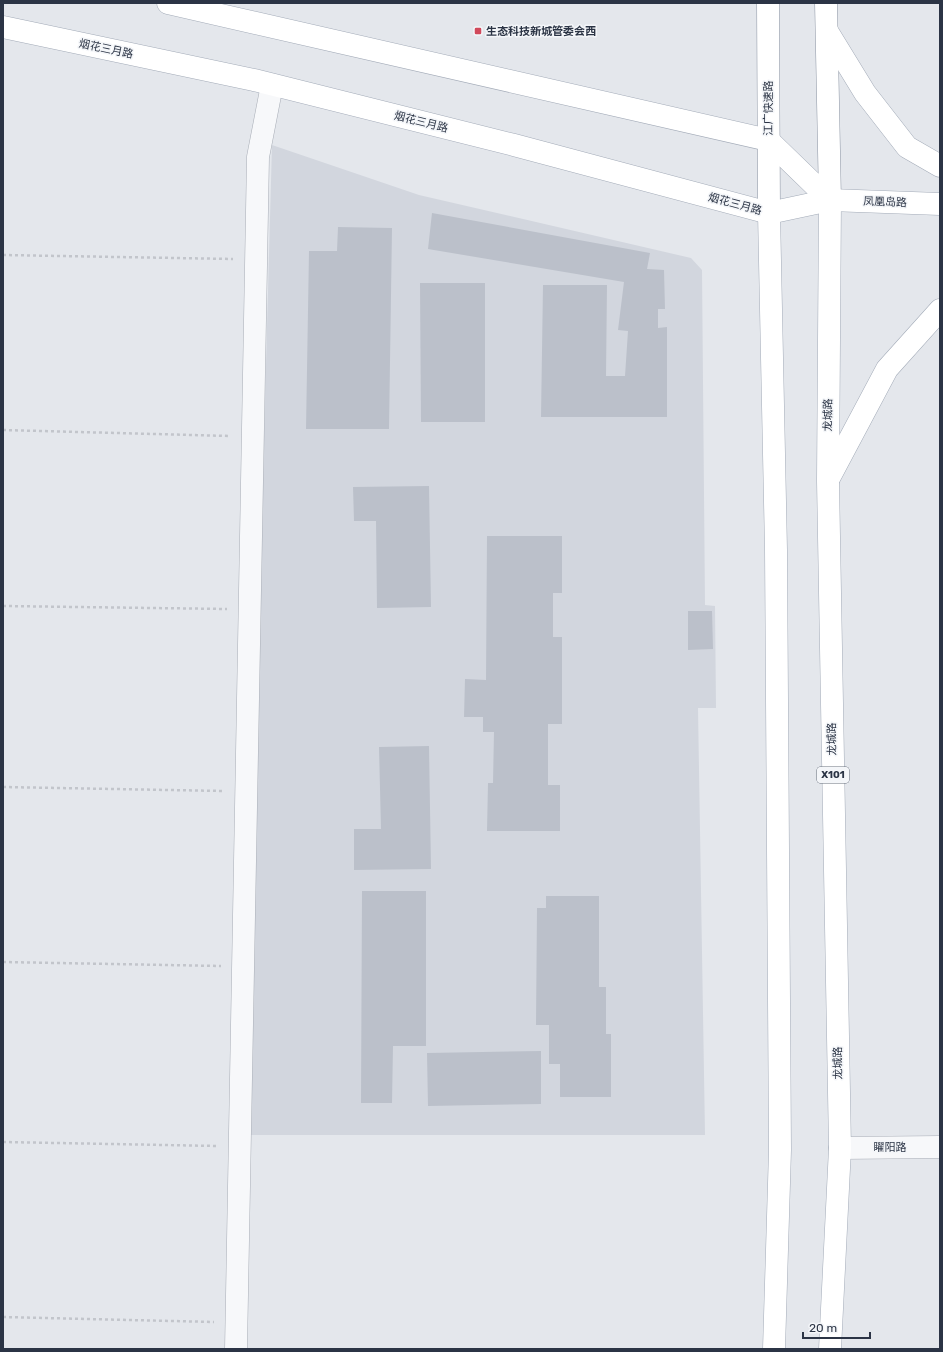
<svg xmlns="http://www.w3.org/2000/svg" width="943" height="1352" font-family="Rubik,'Noto Sans SC',sans-serif">
<style>
.built{fill:#d2d6de}
.building{fill:#bbc0ca}
.lines{fill:none;stroke-linecap:round;stroke-linejoin:round}
.minor-casing{stroke:#a9aeb7;stroke-width:23}
.major-casing{stroke:#a3abb8;stroke-width:23}
.highway-casing{stroke:#8b94a3;stroke-width:23}
.path{stroke:#c2c5cb;stroke-width:2.5;stroke-dasharray:3 3;stroke-linecap:butt}
.minor{stroke:#f7f8fa;stroke-width:22}
.major{stroke:#fff;stroke-width:22}
.highway{stroke:#fff;stroke-width:22}
.poi-dot{fill:#d1495b;stroke:#f4f6f9;stroke-width:1.5}
.labels{text-anchor:middle;dominant-baseline:central;stroke-width:3;stroke-linejoin:round;paint-order:stroke}
.shield{fill:#f4f6f9;stroke:#676e7b;stroke-width:1}
.shield-label{font-size:10px;font-weight:bold;fill:#2b3445}
.poi-label{font-size:11px;font-weight:bold;fill:#2b3445;stroke:#f4f6f9;text-anchor:start}
.street-label{font-size:11px;fill:#2b3445;stroke:#f4f6f9}
</style>
<rect width="100%" height="100%" fill="#e4e7ec"/>
<!-- built -->
<polygon class="built" points="272,145 419,195 691,258 702,270 705,605 715,606 716,708 698,708 705,1135 245,1135"/>
<!-- building -->
<g class="building">
<polygon points="432,213 650,253 647,269 664,270 665,309 658,309 658,328 667,327 667,417 541,417 543,285 607,285 606,376 625,376 628,331 618,330 624,282 428,249"/>
<polygon points="338,227 392,228 389,429 306,429 309,251 337,251"/>
<polygon points="420,283 485,283 485,422 421,422"/>
<polygon points="429,486 431,607 377,608 376,521 354,521 353,487"/>
<polygon points="487,536 562,536 562,593 553,593 553,637 562,637 562,724 548,724 548,785 560,785 560,831 487,831 488,783 493,783 494,732 483,732 483,717 464,717 465,679 486,680"/>
<polygon points="688,611 712,611 713,649 688,650"/>
<polygon points="429,746 431,869 354,870 354,829 381,829 379,747"/>
<polygon points="362,891 426,891 426,1046 393,1046 392,1103 361,1103"/>
<polygon points="546,896 599,896 599,987 606,987 606,1034 611,1034 611,1097 560,1097 560,1064 549,1064 549,1025 536,1025 537,908 546,908"/>
<polygon points="541,1051 541,1104 428,1106 427,1053"/>
</g>
<g class="lines">
<defs>
<g id="minor">
<polyline points="840,1148 940,1147"/>
<polyline points="236,1349 258,157 272,85"/>
</g>
<g id="major">
<polyline points="168,3 768,140 830,200"/>
<polyline points="3,27 254,80 514,145 769,213 830,200 940,204"/>
<polyline points="827,31 865,93 907,147 940,166"/>
<polyline points="769,213 776,550 780,1150 774,1349"/>
<polyline points="829,478 887,369 940,310"/>
<polyline points="830,1349 840,1148 828,481 830,200"/>
</g>
<g id="highway">
<polyline points="768,3 769,213"/>
<polyline points="826,3 830,200"/>
</g>
</defs>
<!-- minor casing -->
<use href="#minor" class="minor-casing"/>
<!-- major casing -->
<use href="#major" class="major-casing"/>
<!-- highway casing -->
<use href="#highway" class="highway-casing"/>
<!-- path -->
<g class="path">
<polyline points="3,255 233,259"/>
<polyline points="3,430 230,436"/>
<polyline points="3,606 227,609"/>
<polyline points="3,787 224,791"/>
<polyline points="3,962 221,966"/>
<polyline points="3,1142 218,1146"/>
<polyline points="3,1317 214,1322"/>
</g>
<!-- minor -->
<use href="#minor" class="minor"/>
<!-- major -->
<use href="#major" class="major"/>
<!-- highway -->
<use href="#highway" class="highway"/>
</g>
<!-- markers -->
<rect class="poi-dot" x="474" y="27" width="8" height="8" rx="2"/>
<g class="labels">
<!-- shield labels -->
<rect class="shield" x="817" y="767" width="32" height="16" rx="3"/>
<g class="shield-label">
<text x="833" y="775">X101</text>
</g>
<!-- poi labels -->
<g class="poi-label">
<text x="486" y="31">生态科技新城管委会西</text>
</g>
<!-- street labels -->
<g class="street-label">
<text transform="translate(106 49) rotate(12)">烟花三月路</text>
<text transform="translate(768 108) rotate(-90)">江广快速路</text>
<text transform="translate(421 122) rotate(14)">烟花三月路</text>
<text transform="translate(885 202) rotate(2)">凤凰岛路</text>
<text transform="translate(735 204) rotate(15)">烟花三月路</text>
<text transform="translate(828 415) rotate(-89)">龙城路</text>
<text transform="translate(832 739) rotate(-91)">龙城路</text>
<text transform="translate(838 1063) rotate(-91)">龙城路</text>
<text x="890" y="1147">矅阳路</text>
</g>
</g>
<!-- border -->
<rect width="943" height="1352" fill="none" stroke="#2b3445" stroke-width="8"/>
<!-- scale -->
<path d="M803 1332v6h67v-6" fill="none" stroke="#2b3445" stroke-width="2"/>
<text x="809" y="1332" font-size="12" fill="#2b3445" stroke="#f4f6f9" stroke-width="3" paint-order="stroke">20 m</text>
</svg>
